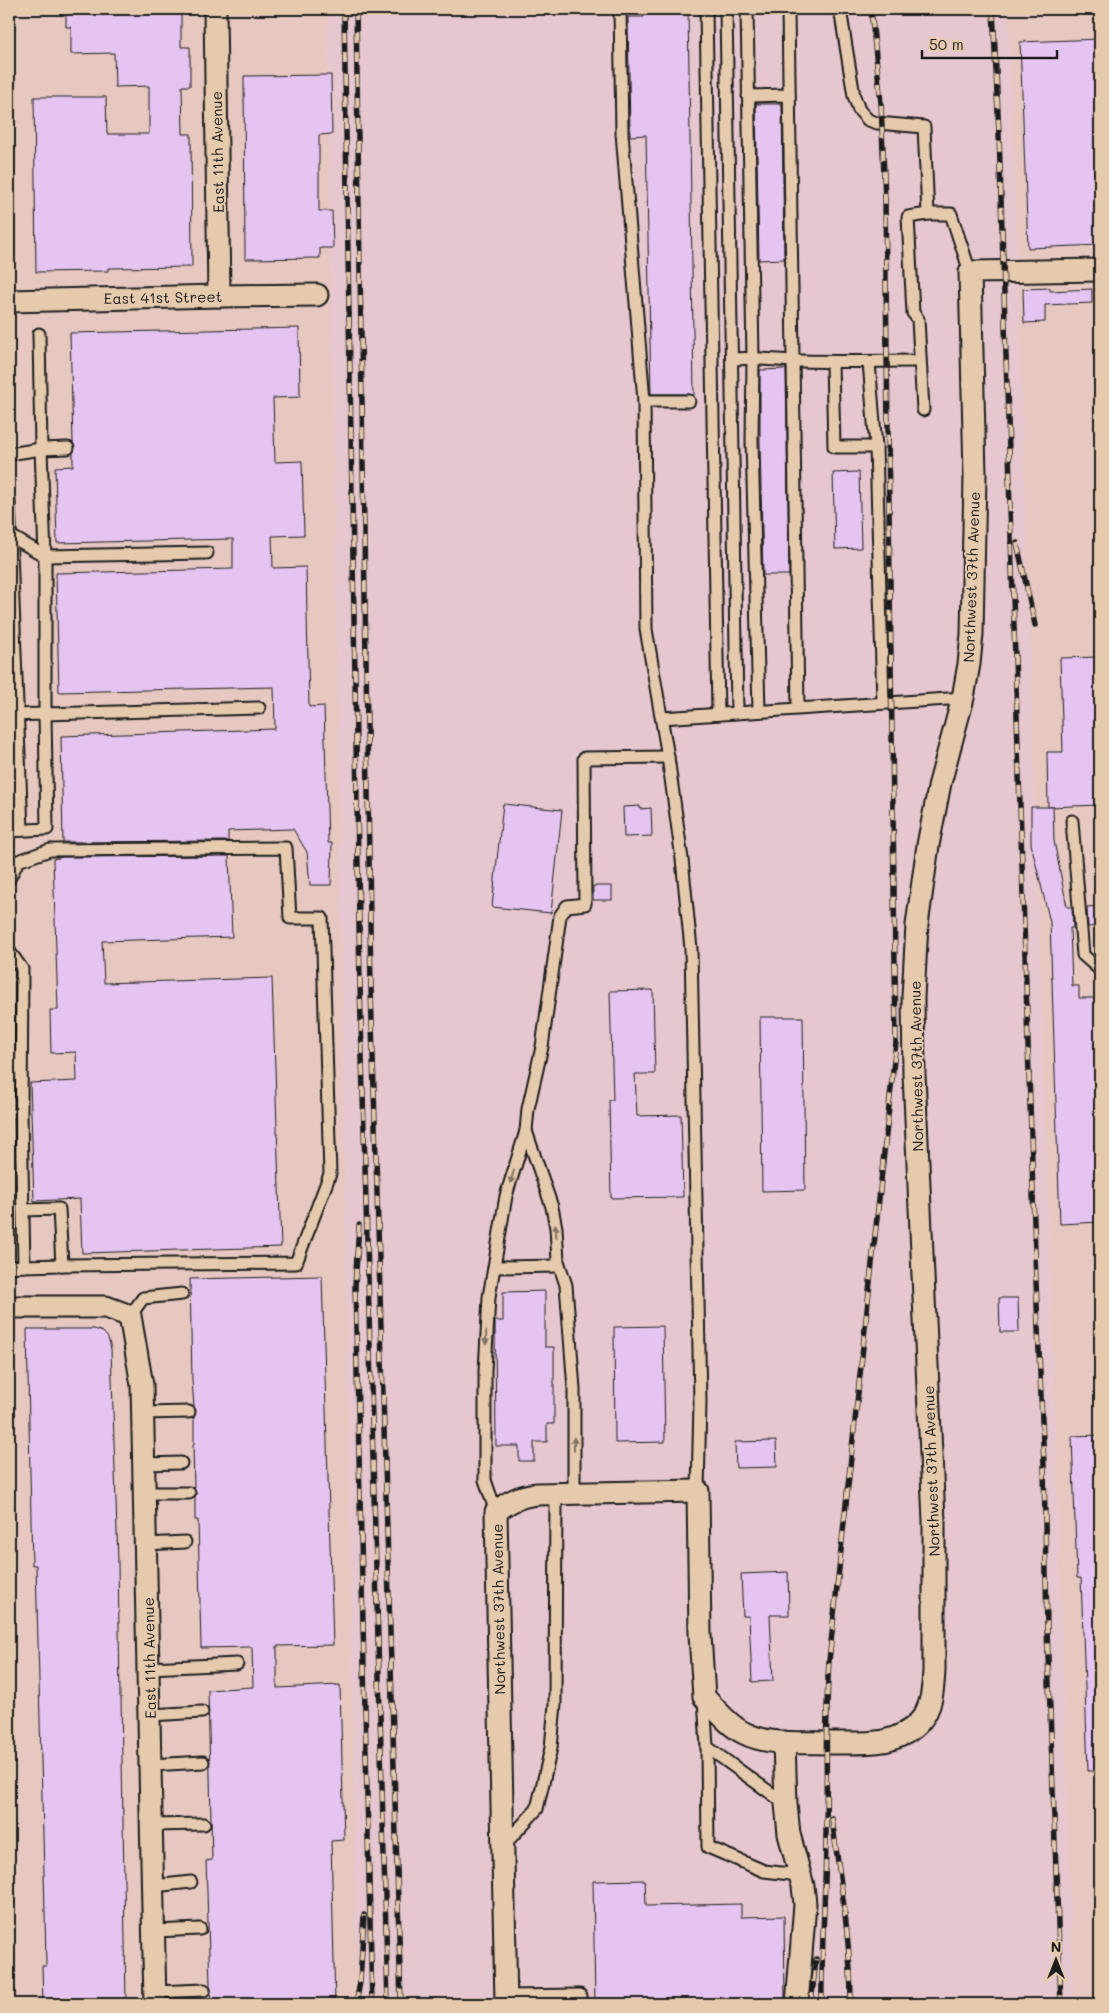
<svg xmlns="http://www.w3.org/2000/svg" width="1109" height="2013" font-family="Mali,sans-serif">
<style>
.built{fill:#e6c7cf}
.building{fill:#e6c4f1;stroke:#1c1c1c}
.lines{fill:none;stroke-linecap:round;stroke-linejoin:round}
.service-casing{stroke:#1c1c1c;stroke-width:15}
.minor-casing{stroke:#1c1c1c;stroke-width:25}
.service{stroke:#e6caad;stroke-width:11}
.minor{stroke:#e6caad;stroke-width:21}
.rail-casing{stroke:#1c1c1c;stroke-width:5.5}
.rail{stroke:#e6caad;stroke-width:4;stroke-dasharray:11;stroke-linecap:butt}
.oneway{fill:#817364}
.labels{text-anchor:middle;dominant-baseline:central;stroke-width:4;stroke-linejoin:round;paint-order:stroke}
.street-label{font-size:15px;fill:#1c1c1c;stroke:#e6caad}
</style>
<rect width="100%" height="100%" fill="#e6c8c1"/>
<filter id="ink" filterUnits="userSpaceOnUse"><feTurbulence type="fractalNoise" baseFrequency=".02" numOctaves="2"/><feDisplacementMap in="SourceGraphic" scale="10" xChannelSelector="R" yChannelSelector="G"/><feConvolveMatrix kernelMatrix="1 2 1 2 8 2 1 2 1" color-interpolation-filters="sRGB"/></filter>
<g filter="url(#ink)">
<!-- built -->
<polygon class="built" points="327,9 1007,9 1009,22 1016,219 1074,2004 357,2004"/>
<!-- building -->
<g class="building">
<polygon points="66,9 181,9 181,47 190,47 190,86 182,86 183,134 191,134 192,267 108,268 108,271 36,272 34,97 106,97 107,134 149,134 149,86 115,87 114,53 71,54 71,27 66,27"/>
<polygon points="644,9 688,9 694,395 689,394 651,394 646,135 630,136 630,133 628,17 644,17"/>
<polygon points="1100,39 1100,245 1028,248 1020,42"/>
<polygon points="331,75 332,134 319,135 319,211 332,211 333,248 320,248 320,258 245,259 244,76"/>
<polygon points="756,104 782,104 784,259 759,260"/>
<polygon points="1050,288 1050,291 1092,289 1092,303 1045,305 1045,322 1024,323 1023,289"/>
<polygon points="299,328 300,397 273,398 275,462 302,461 304,535 272,536 273,568 306,567 309,707 324,706 328,843 332,843 331,885 310,885 307,852 293,829 228,831 228,841 63,842 61,736 275,729 274,687 59,692 56,573 233,569 233,539 57,543 55,467 73,466 73,453 75,448 73,442 70,333"/>
<polygon points="786,369 789,575 763,575 760,441 760,370"/>
<polygon points="859,472 861,548 835,549 833,473"/>
<polygon points="1100,657 1100,805 1048,807 1047,752 1063,752 1060,658"/>
<polygon points="503,804 562,810 551,913 492,907"/>
<polygon points="640,806 640,809 651,808 652,836 624,837 623,807"/>
<polygon points="1031,807 1053,807 1054,841 1067,907 1072,907 1073,928 1070,928 1072,986 1079,986 1079,998 1100,998 1100,1222 1060,1224 1050,922 1031,844"/>
<polygon points="229,856 232,937 102,941 104,983 272,978 281,1247 82,1253 80,1199 34,1201 30,1083 77,1081 76,1052 51,1053 50,1010 58,1010 53,859 63,857"/>
<rect x="593" y="886" width="19" height="14"/>
<polygon points="1100,906 1100,926 1088,927 1087,907"/>
<polygon points="653,990 655,1074 635,1074 637,1116 681,1115 683,1197 611,1198 609,1100 613,1100 610,991"/>
<polygon points="760,1017 803,1017 805,1190 762,1191"/>
<polygon points="322,1276 333,1645 277,1646 277,1688 340,1685 344,1840 331,1841 335,2004 210,2004 211,1990 210,1985 206,1861 212,1860 208,1690 253,1687 252,1647 201,1648 198,1520 195,1520 195,1498 196,1493 194,1488 193,1444 194,1444 194,1417 196,1411 194,1406 192,1381 190,1279"/>
<polygon points="545,1291 545,1347 554,1347 554,1424 547,1424 547,1442 534,1442 534,1461 519,1461 519,1446 496,1446 495,1321 503,1321 503,1292"/>
<polygon points="999,1298 1018,1298 1019,1332 1000,1332"/>
<polygon points="663,1326 665,1442 615,1443 614,1327"/>
<polygon points="27,1329 94,1329 103,1332 108,1338 111,1349 118,1563 120,1697 121,1697 126,2004 43,2004 42,1966 46,1966 45,1912 36,1565 32,1565"/>
<polygon points="1100,1435 1100,1771 1088,1771 1081,1578 1077,1578 1072,1436"/>
<polygon points="776,1441 777,1467 736,1468 735,1442"/>
<polygon points="788,1572 789,1615 770,1615 773,1681 752,1682 749,1616 743,1616 741,1574"/>
<polygon points="645,1880 646,1906 741,1904 741,1917 784,1916 785,2004 595,2004 593,1881"/>
</g>
<g class="lines">
<defs>
<g id="service">
<polyline points="620,9 622,133 644,401 646,629 668,757 682,859 691,949 700,1401 698,1491"/>
<polyline points="706,9 718,714"/>
<polyline points="726,9 737,712"/>
<polyline points="747,9 753,358 752,441 759,711"/>
<polyline points="788,9 798,708"/>
<polyline points="840,9 854,96 859,110 868,120 877,123 924,127 928,214 951,214 970,272"/>
<polyline points="748,96 789,95"/>
<polyline points="39,334 41,449 45,556 45,714 259,708"/>
<path d="M732 359C755 357 778 361 801 361 841 362 881 361 920 361"/>
<polyline points="832,362 834,447 876,447"/>
<polyline points="869,362 876,447 883,703"/>
<polyline points="644,401 689,401"/>
<polyline points="923,410 918,319 913,313 908,217 928,214"/>
<polyline points="9,454 41,449 68,448"/>
<polyline points="9,501 22,830"/>
<polyline points="9,535 45,556 207,553"/>
<polyline points="9,715 45,714 47,829 9,831"/>
<polyline points="662,718 963,698"/>
<polyline points="1072,821 1083,955 1100,970"/>
<polyline points="9,879 18,861 50,850 286,848 290,918 322,918 330,1174 296,1263 62,1265"/>
<polyline points="9,951 22,969 21,1115 24,1266 9,1267"/>
<polyline points="526,1131 552,1207 556,1228 558,1261 566,1285 574,1389 574,1493"/>
<polyline points="23,1210 59,1209 62,1265 24,1266"/>
<polyline points="495,1267 559,1266"/>
<polyline points="130,1316 143,1298 182,1294"/>
<polyline points="143,1413 189,1412"/>
<polyline points="144,1464 181,1463"/>
<polyline points="145,1493 189,1493"/>
<polyline points="496,1512 485,1480 485,1371 489,1297 506,1196 526,1131 528,1109 542,1047 560,916 567,906 585,904 584,758 668,757"/>
<polyline points="146,1544 185,1542"/>
<polyline points="149,1668 237,1664"/>
<polyline points="704,1699 707,1747 708,1847 764,1871 799,1875"/>
<polyline points="150,1715 202,1712"/>
<polyline points="707,1747 786,1804"/>
<polyline points="151,1765 203,1762"/>
<polyline points="152,1825 204,1824"/>
<polyline points="504,1845 537,1809 551,1748 555,1704 556,1493"/>
<polyline points="154,1886 191,1882"/>
<polyline points="155,1931 200,1929"/>
<polyline points="155,1992 204,1990"/>
<polyline points="505,1996 580,1995 580,2004"/>
</g>
<g id="minor">
<polyline points="215,9 219,296"/>
<polyline points="9,301 219,296 317,295"/>
<polyline points="9,1307 106,1307 130,1316 142,1385 155,2004"/>
<polyline points="784,1742 786,1804 789,1834 803,1886 805,1904 797,2004"/>
<path d="M506 2004 496 1512C509 1501 520 1496 537 1494L698 1491 700 1635 704 1697C716 1709 728 1725 744 1733 770 1746 802 1742 830 1743 848 1743 866 1744 884 1741 897 1738 911 1732 920 1721 932 1708 933 1688 934 1671V1521L914 1074 913 997 917 925 928 845 940 783 963 698 969 664 972 634 975 475 970 272 1100 270"/>
</g>
</defs>
<!-- service casing -->
<use href="#service" class="service-casing"/>
<!-- minor casing -->
<use href="#minor" class="minor-casing"/>
<!-- service -->
<use href="#service" class="service"/>
<!-- minor -->
<use href="#minor" class="minor"/>
<defs>
<g id="rail">
<polyline points="344,9 360,984 388,2004"/>
<polyline points="356,9 371,988 401,2004"/>
<polyline points="993,9 999,134 1010,483"/>
<polyline points="1009,478 1036,1282 1044,1465 1047,1629 1061,2004"/>
<polyline points="1017,543 1035,625"/>
<polyline points="359,1225 355,1286 372,2004"/>
<path d="M832 1818C840 1880 851 1941 851 2004"/>
<polyline points="356,2004 360,1982 364,1915"/>
<polyline points="811,2004 816,1959"/>
<path d="M822 2004C821 1947 826 1890 826 1833 827 1775 825 1718 829 1661L896 1042 885 200 881 103 871 9"/>
</g>
</defs>
<!-- rail casing -->
<use href="#rail" class="rail-casing"/>
<!-- rail -->
<use href="#rail" class="rail"/>
</g>
<!-- one-way arrows -->
<defs><path id="oneway-solid" d="M-6-.8H1V-3.2L6.5 0L1 3.2V.8H-6Z" transform="scale(1.25)"/></defs>
<g class="oneway">
<use href="#oneway-solid" transform="translate(512 1177) rotate(107)"/>
<use href="#oneway-solid" transform="translate(556 1231) rotate(-95)"/>
<use href="#oneway-solid" transform="translate(486 1338) rotate(92)"/>
<use href="#oneway-solid" transform="translate(574 1444) rotate(-90)"/>
</g>
</g>
<g class="labels">
<!-- street labels -->
<g class="street-label">
<text transform="translate(217 152) rotate(-91)">East 11th Avenue</text>
<text transform="translate(163 297) rotate(-1)">East 41st Street</text>
<text transform="translate(971 577) rotate(-88)">Northwest 37th Avenue</text>
<text transform="translate(916 1066) rotate(-91)">Northwest 37th Avenue</text>
<text transform="translate(931 1471) rotate(-92)">Northwest 37th Avenue</text>
<text transform="translate(498 1609) rotate(-91)">Northwest 37th Avenue</text>
<text transform="translate(149 1658) rotate(-91)">East 11th Avenue</text>
</g>
</g>
<!-- margin -->
<rect width="1109" height="2013" fill="none" stroke="#e6caad" stroke-width="30"/>
<rect x="15" y="15" width="1079" height="1983" fill="none" stroke="#1c1c1c" stroke-width="2" filter="url(#ink)"/>
<!-- north arrow -->
<g transform="translate(1056 1960)" stroke="#e6caad" stroke-width="4" paint-order="stroke">
<path d="M0-4L9 19L0 12L-9 19Z" fill="#1c1c1c"/>
<text y="-8" font-size="14" font-weight="bold" text-anchor="middle" fill="#1c1c1c">N</text>
</g>
<!-- scale -->
<path d="M922 50v8h135v-8" fill="none" stroke="#1c1c1c" stroke-width="2.5"/>
<text x="929" y="50" font-size="15" fill="#1c1c1c" stroke="#e6caad" stroke-width="4" paint-order="stroke">50 m</text>
</svg>
